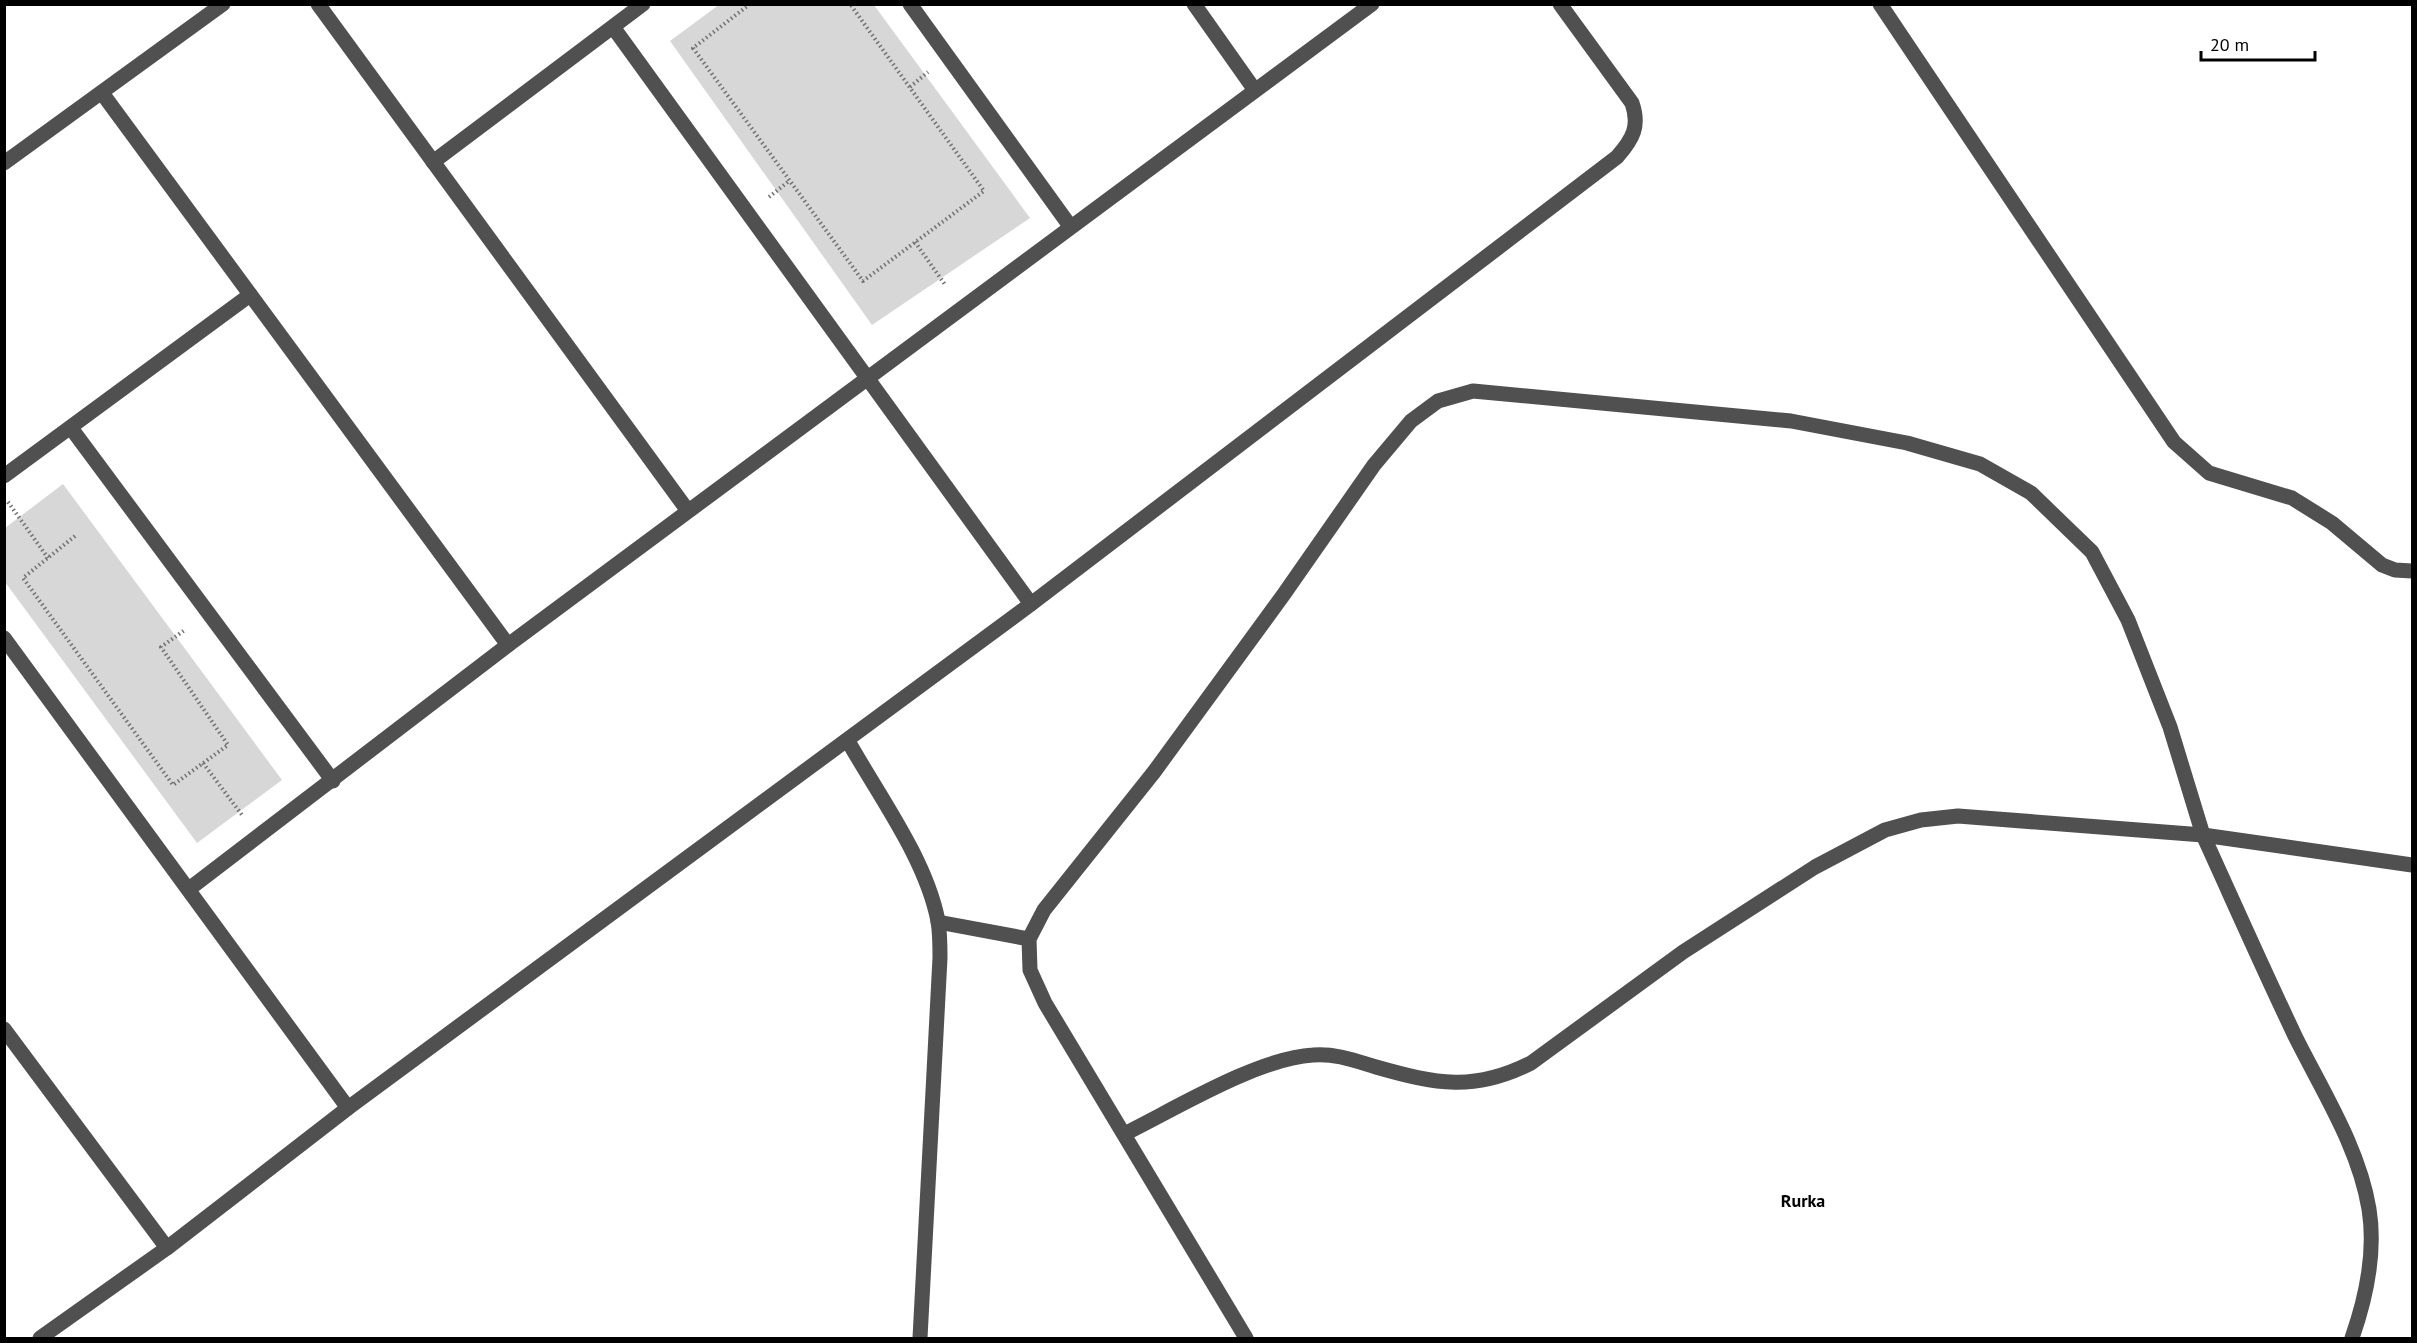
<svg xmlns="http://www.w3.org/2000/svg" width="2417" height="1343" font-family="'PT Sans',sans-serif">
<style>
.green{fill:#d7d7d7}
.lines{fill:none;stroke-linecap:round;stroke-linejoin:round}
.path{stroke:#727272;stroke-width:4;stroke-dasharray:1.5 3;stroke-linecap:butt}
.minor{stroke:#505050;stroke-width:15}
.labels{text-anchor:middle;dominant-baseline:central;stroke-width:5;stroke-linejoin:round;paint-order:stroke}
.quarter-label{font-size:18px;font-weight:bold;fill:#000;stroke:#fff}
</style>
<rect width="100%" height="100%" fill="#fff"/>
<!-- green -->
<g class="green">
<polygon points="720,4 874,5 1030,218 872,325 670,41"/>
<polygon points="63,484 282,780 197,843 5,582 5,528"/>
</g>
<g class="lines">
<!-- path -->
<g class="path">
<polyline points="750,4 693,48 863,281 984,191 850,4"/>
<polyline points="910,87 928,72"/>
<polyline points="769,197 789,181"/>
<polyline points="915,242 946,286"/>
<polyline points="8,502 48,558"/>
<polyline points="75,536 23,578 173,785 228,745 161,647 186,629"/>
<polyline points="203,763 242,815"/>
</g>
<!-- minor -->
<g class="minor">
<polyline points="318,4 688,511"/>
<polyline points="910,4 1070,226"/>
<polyline points="1194,4 1254,89"/>
<polyline points="1880,4 2174,442 2209,473 2292,498 2332,523 2382,565 2395,570 2412,571"/>
<polyline points="613,27 1031,604"/>
<polyline points="102,93 508,645"/>
<polyline points="433,162 643,4"/>
<polyline points="4,163 223,4"/>
<polyline points="71,428 333,781"/>
<polyline points="4,476 250,295"/>
<polyline points="4,638 348,1108"/>
<path d="M848 741C879 796 926 859 938 921 940 933 940 946 940 958L920 1338"/>
<polyline points="189,889 508,645 1372,4"/>
<polyline points="938,922 1029,939"/>
<polyline points="4,1029 167,1248"/>
<path d="M1124 1134C1175 1109 1258 1058 1313 1055 1335 1053 1356 1061 1376 1067 1436 1084 1474 1092 1531 1063L1683 952 1815 867 1885 830 1921 820 1958 816 2203 835 2170 727 2128 620 2092 552 2031 493 1980 464 1907 443 1791 421 1473 391 1438 401 1411 421 1374 465 1284 594 1154 772 1044 910 1029 939 1030 970 1045 1003 1246 1338"/>
<path d="M40 1338 167 1248 348 1108 1031 604 1617 157C1633 139 1640 126 1632 103L1560 4"/>
<path d="M2352 1338C2366 1298 2376 1252 2369 1209 2359 1148 2323 1092 2296 1038 2264 971 2234 903 2203 835L2412 865"/>
</g>
</g>
<g class="labels">
<!-- quarter labels -->
<g class="quarter-label">
<text x="1803" y="1200">Rurka</text>
</g>
</g>
<!-- border -->
<rect width="2417" height="1343" fill="none" stroke="#000000" stroke-width="12"/>
<!-- scale -->
<path d="M2201 51v9h114v-9" fill="none" stroke="#000000" stroke-width="3"/>
<text x="2210" y="51" font-size="18" fill="#000000" stroke="#ffffff" stroke-width="4.5" paint-order="stroke">20 m</text>
</svg>
